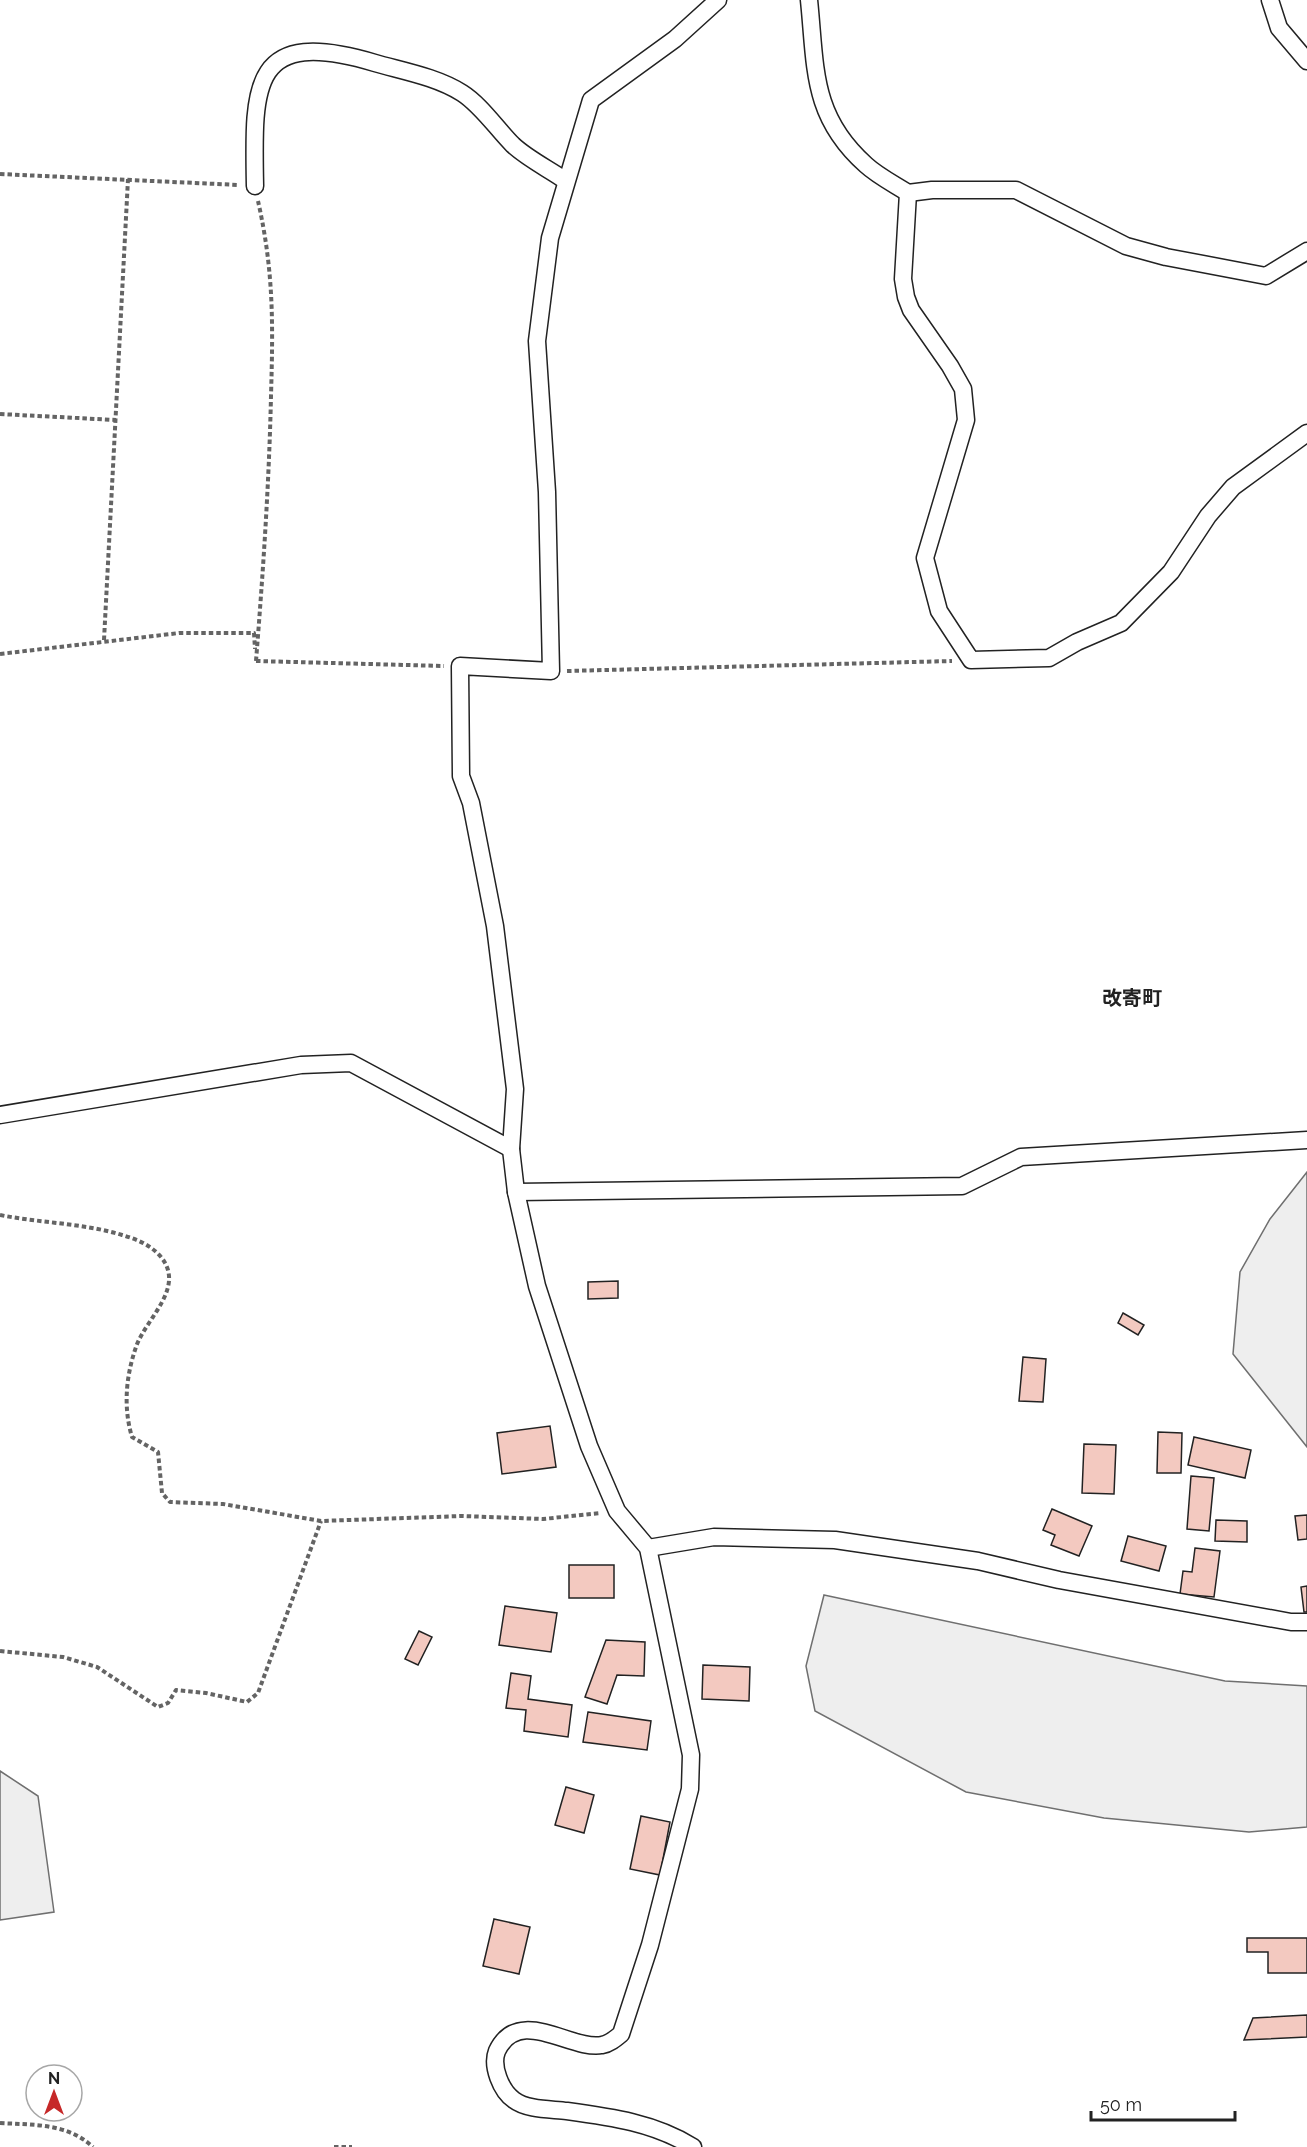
<svg xmlns="http://www.w3.org/2000/svg" width="1307" height="2147" font-family="Raleway,'Noto Sans JP',sans-serif">
<style>
.green{fill:#eee;stroke:#6f6f6f;stroke-width:1.5}
.building{fill:#f3c9c0;stroke:#222;stroke-width:1.5}
.lines{fill:none;stroke-linecap:round;stroke-linejoin:round}
.street-casing{stroke:#222;stroke-width:19}
.path{stroke:#646464;stroke-width:4;stroke-dasharray:4.5 3;stroke-linecap:butt}
.street{stroke:#fff;stroke-width:16}
.labels{text-anchor:middle;dominant-baseline:central;stroke-width:4.5;stroke-linejoin:round;paint-order:stroke}
.quarter-label{font-size:20px;font-weight:bold;fill:#222;stroke:#fff}
</style>
<rect width="100%" height="100%" fill="#fff"/>
<!-- green -->
<g class="green">
<polygon points="1307,1172 1307,1447 1233,1354 1240,1272 1270,1219"/>
<polygon points="824,1595 1225,1681 1307,1686 1307,1827 1249,1832 1104,1818 966,1792 815,1711 806,1666"/>
<polygon points="0,1771 38,1796 54,1912 0,1920"/>
</g>
<!-- building -->
<g class="building">
<polygon points="618,1281 618,1298 588,1299 588,1282"/>
<polygon points="1123,1313 1144,1325 1138,1335 1118,1323"/>
<polygon points="1023,1357 1046,1359 1043,1402 1019,1401"/>
<polygon points="550,1426 556,1467 502,1474 497,1433"/>
<polygon points="1158,1432 1182,1433 1181,1473 1157,1473"/>
<polygon points="1194,1437 1251,1450 1245,1478 1188,1465"/>
<polygon points="1084,1444 1116,1445 1114,1494 1082,1493"/>
<polygon points="1191,1476 1214,1478 1209,1531 1187,1529"/>
<polygon points="1052,1509 1092,1526 1079,1556 1051,1545 1055,1535 1043,1530"/>
<polygon points="1307,1515 1307,1539 1298,1540 1295,1516"/>
<polygon points="1216,1520 1247,1521 1247,1542 1215,1541"/>
<polygon points="1128,1536 1166,1546 1159,1571 1121,1561"/>
<polygon points="1195,1548 1220,1551 1214,1597 1180,1594 1183,1571 1192,1572"/>
<rect x="569" y="1565" width="45" height="33"/>
<polygon points="1307,1586 1307,1612 1304,1612 1301,1587"/>
<polygon points="505,1606 557,1613 551,1652 499,1645"/>
<polygon points="419,1631 432,1637 418,1665 405,1659"/>
<polygon points="606,1640 645,1642 644,1676 617,1675 607,1704 585,1697"/>
<polygon points="703,1665 750,1667 749,1701 702,1699"/>
<polygon points="511,1673 531,1676 528,1699 572,1705 568,1737 524,1731 526,1710 506,1708"/>
<polygon points="588,1712 651,1721 647,1750 583,1742"/>
<polygon points="566,1787 594,1795 584,1833 555,1825"/>
<polygon points="641,1816 670,1822 660,1875 630,1869"/>
<polygon points="494,1919 530,1927 519,1974 483,1966"/>
<polygon points="1247,1938 1307,1938 1307,1973 1268,1973 1268,1952 1247,1952"/>
<polygon points="1307,2015 1307,2037 1244,2040 1253,2018"/>
</g>
<g class="lines">
<defs>
<g id="street">
<path d="M809 0C816 68 811 116 866 165 878 176 894 184 908 193L932 190H1016L1126 246 1166 257 1266 276 1307 251"/>
<polyline points="1270,0 1279,28 1307,61"/>
<path d="M255 186C253 84 251 26 375 63 403 71 437 77 462 93 481 105 497 129 513 145 528 159 549 169 566 181"/>
<polyline points="908,193 903,279 906,297 911,310 950,366 963,389 966,420 925,558 939,611 971,660 1049,658 1077,642 1121,623 1171,572 1208,516 1233,487 1307,433"/>
<polyline points="0,1115 301,1065 351,1063 511,1149"/>
<polyline points="516,1192 962,1186 1021,1157 1307,1140"/>
<polyline points="648,1548 714,1537 835,1540 978,1561 1059,1580 1291,1622 1307,1622"/>
<path d="M693 2147C655 2123 611 2117 567 2111 551 2109 527 2110 514 2100 501 2091 491 2066 497 2051 519 2005 571 2051 602 2045 609 2044 615 2039 621 2034L650 1945 690 1789 691 1755 648 1548 617 1511 589 1446 537 1286 516 1192 511 1149 515 1089 495 926 471 803 461 776 460 666 551 671 547 492 537 341 550 238 591 100 675 39 718 0"/>
</g>
</defs>
<!-- street casing -->
<use href="#street" class="street-casing"/>
<!-- path -->
<g class="path">
<polyline points="0,174 239,185"/>
<polyline points="0,414 116,420"/>
<polyline points="104,640 128,179"/>
<polyline points="0,654 179,633 254,633 255,649"/>
<path d="M256 661C263 573 269 485 271 396 273 325 274 272 258 201"/>
<polyline points="256,661 444,666"/>
<polyline points="567,671 952,661"/>
<path d="M0 1215C40 1223 83 1223 122 1235 136 1239 151 1245 161 1257 186 1288 146 1318 136 1347 126 1376 123 1407 132 1437L158 1452 162 1493 170 1502 223 1504 321 1521 462 1516 543 1519 601 1513"/>
<polyline points="0,1651 63,1657 97,1667 158,1707 168,1703 176,1690 206,1693 247,1702 258,1693 321,1521"/>
<path d="M0 2123C34 2125 67 2123 93 2147"/>
<polyline points="334,2147 352,2147"/>
</g>
<!-- street -->
<use href="#street" class="street"/>
</g>
<g class="labels">
<!-- quarter labels -->
<g class="quarter-label">
<text x="1132" y="998">改寄町</text>
</g>
</g>
<!-- north arrow -->
<g transform="translate(54 2093)"><circle r="28" fill="#ffffff" stroke="#a7a7a7" stroke-width="1.5"/>
<path d="M0-4.5L10 22L0 15L-10 22Z" fill="#c62828"/>
<text y="-9" font-size="16" font-weight="bold" text-anchor="middle" fill="#222222">N</text>
</g>
<!-- scale -->
<path d="M1091 2111v9h144v-9" fill="none" stroke="#222222" stroke-width="3"/>
<text x="1100" y="2111" font-size="18" fill="#222222" stroke="#ffffff" stroke-width="4.5" paint-order="stroke">50 m</text>
</svg>
